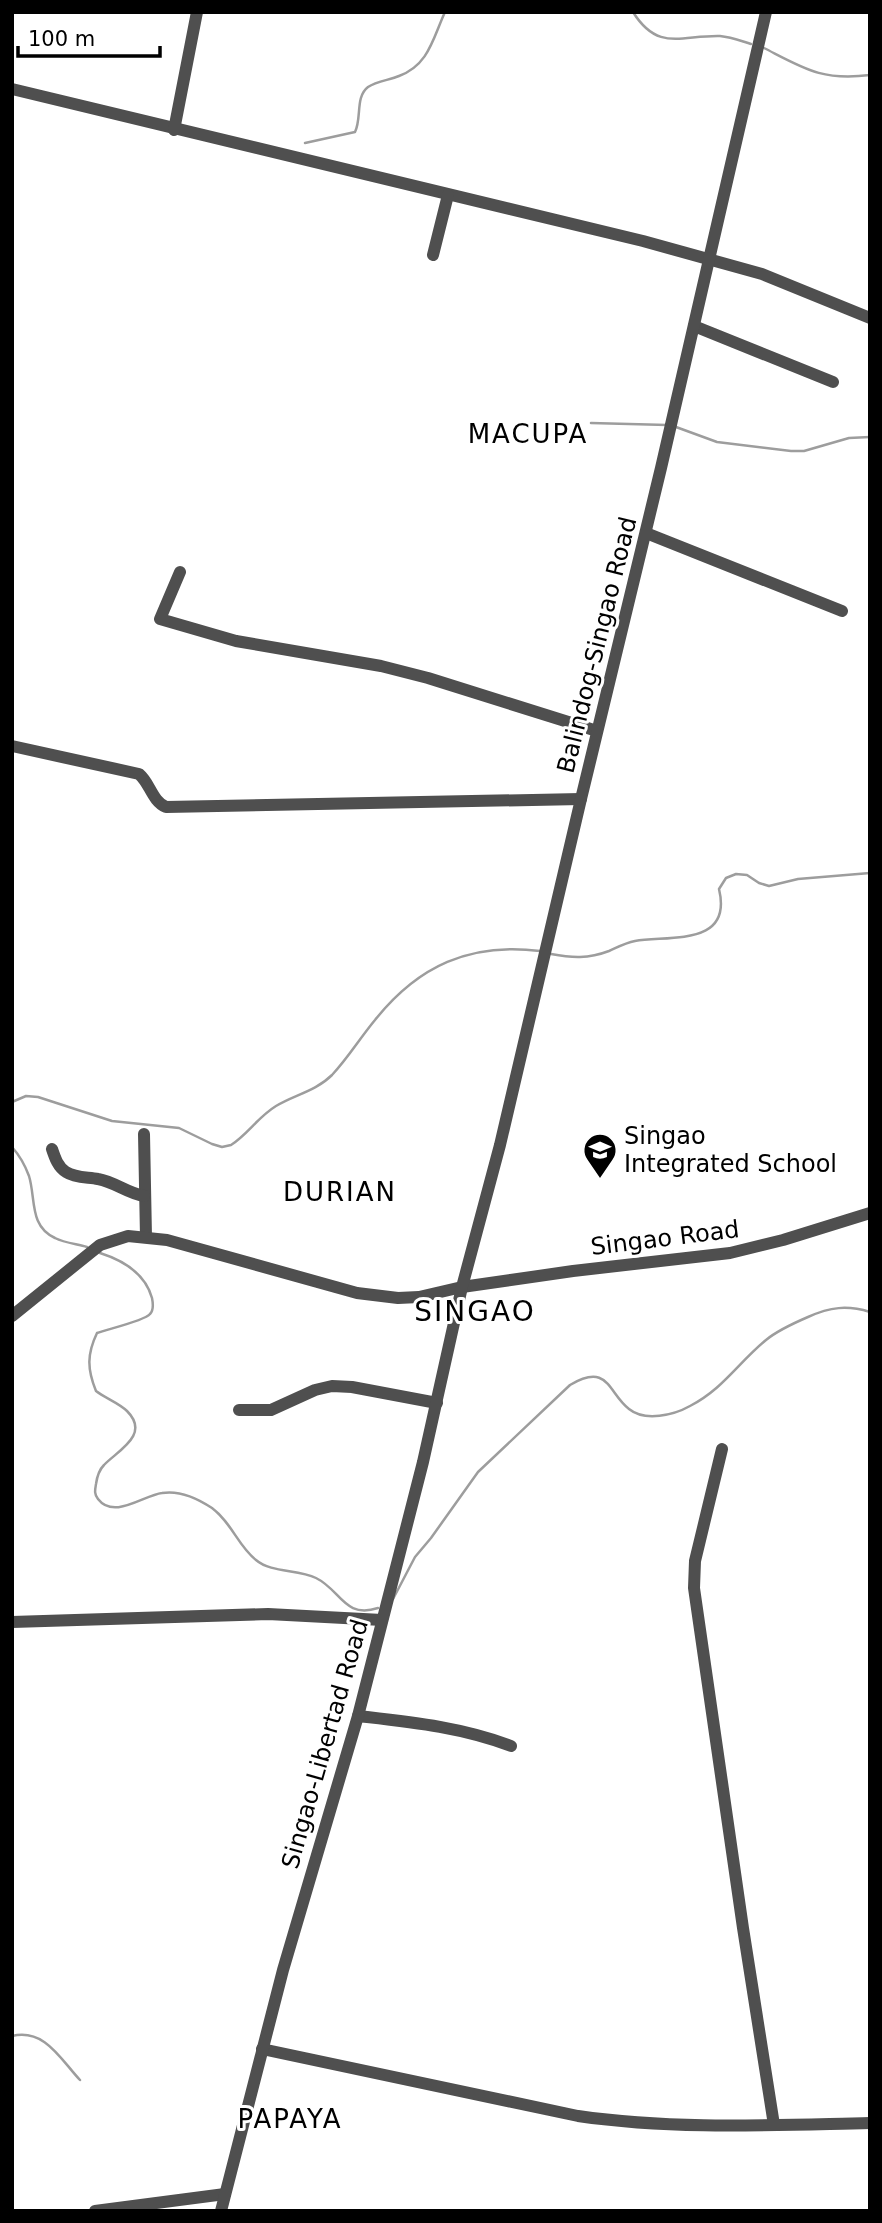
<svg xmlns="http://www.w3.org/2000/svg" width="882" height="2223" font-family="'DejaVu Sans',sans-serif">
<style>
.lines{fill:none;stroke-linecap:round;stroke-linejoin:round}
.stream{stroke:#9d9d9d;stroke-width:2.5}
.minor{stroke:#4f4f4f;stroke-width:12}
.labels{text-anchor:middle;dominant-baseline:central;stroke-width:6;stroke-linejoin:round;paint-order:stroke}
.street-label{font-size:24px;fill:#000;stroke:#fff}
.poi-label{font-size:24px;fill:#000;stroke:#fff;text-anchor:start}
.neighbourhood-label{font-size:26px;letter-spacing:2px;fill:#000;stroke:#fff}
.quarter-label{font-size:28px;letter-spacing:2px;fill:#000;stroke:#fff}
</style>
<rect width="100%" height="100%" fill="#fff"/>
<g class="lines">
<!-- stream -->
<g class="stream">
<path d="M633 12C658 52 681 35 720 36 731 37 741 41 751 44"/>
<path d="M764 48C805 69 822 81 870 75"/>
<path d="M305 143 355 132C362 118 355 97 368 87 377 81 390 80 399 76 429 65 433 38 445 12"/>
<polyline points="591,423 667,425"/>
<polyline points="676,427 717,442 791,451 804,451 849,438 870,437"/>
<path d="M551 954C572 958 588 959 609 951 618 947 625 943 635 941 669 935 733 947 719 889L726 878 736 874 747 875 759 883 769 886 798 879 870 873"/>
<path d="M12 1102 26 1096 38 1097 112 1121 179 1128 212 1144 222 1147 231 1145C248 1134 258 1117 276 1106 294 1095 316 1091 332 1075 348 1058 360 1038 375 1020 418 966 470 942 540 951"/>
<path d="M12 1147C20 1156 25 1165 29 1176 36 1199 29 1226 55 1238 65 1243 77 1244 87 1247"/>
<path d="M100 1253C122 1260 145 1273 152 1298 153 1303 154 1310 150 1314 144 1321 108 1329 97 1333 87 1354 87 1369 96 1391 105 1398 119 1403 127 1411 151 1435 117 1451 104 1465 99 1470 97 1477 96 1484 95 1490 94 1494 98 1499 114 1520 144 1495 162 1493 180 1490 197 1498 212 1508 232 1523 238 1546 256 1560 271 1573 298 1569 316 1578 341 1590 344 1619 378 1608"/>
<path d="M393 1599 415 1557 431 1538 478 1472 570 1385C609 1362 608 1393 629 1409 645 1422 674 1415 690 1406 723 1389 738 1363 766 1340 778 1330 794 1323 808 1317 830 1307 847 1305 870 1312"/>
<path d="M12 2036C45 2028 61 2060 80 2080"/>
</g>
<!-- minor -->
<g class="minor">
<polyline points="12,89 643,241 762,274 870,318"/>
<polyline points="174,130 197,12"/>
<polyline points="433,255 448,195"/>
<polyline points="694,326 833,382"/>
<polyline points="646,533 842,611"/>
<polyline points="180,572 160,619 236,641 381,666 428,678 597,731"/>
<path d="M12 746 139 774C150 783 152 801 166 807L581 799"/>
<polyline points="144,1134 146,1237"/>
<path d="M52 1149C55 1158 58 1167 66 1172 75 1178 88 1177 98 1179 115 1182 127 1193 144 1196"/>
<polyline points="12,1316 100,1245 128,1236 167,1240 357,1293 398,1298 419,1297 462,1287 573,1271 730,1253 783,1240 870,1213"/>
<polyline points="239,1410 271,1410 315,1390 332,1386 352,1387 437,1403"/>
<polyline points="722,1449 695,1561 694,1588 743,1928 774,2125"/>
<polyline points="12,1622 268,1614 382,1620"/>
<path d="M358 1716C410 1722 461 1727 511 1746"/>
<path d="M262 2049 578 2116C675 2130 772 2125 870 2123"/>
<polyline points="95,2211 225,2194"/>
<polyline points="221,2211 283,1970 358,1716 423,1462 462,1287 500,1145 581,799 661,468 766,12"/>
</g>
</g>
<!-- icons -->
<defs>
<symbol id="school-pin" viewBox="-11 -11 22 30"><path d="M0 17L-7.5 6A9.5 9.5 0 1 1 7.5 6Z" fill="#000" stroke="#fff"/><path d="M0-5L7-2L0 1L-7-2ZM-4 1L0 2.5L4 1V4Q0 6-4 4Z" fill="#fff"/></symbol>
</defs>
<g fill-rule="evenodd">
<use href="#school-pin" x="581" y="1131" width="38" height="52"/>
</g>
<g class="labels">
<!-- street labels -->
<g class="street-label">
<text transform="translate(597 645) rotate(-76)">Balindog-Singao Road</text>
<text transform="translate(665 1238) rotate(-7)">Singao Road</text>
<text transform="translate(325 1744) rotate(-74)">Singao-Libertad Road</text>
</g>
<!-- poi labels -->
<g class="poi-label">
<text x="624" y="1136">Singao<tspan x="624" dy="28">Integrated School</tspan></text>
</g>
<!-- neighbourhood labels -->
<g class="neighbourhood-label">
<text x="528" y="434">MACUPA</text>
<text x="340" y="1192">DURIAN</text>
<text x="290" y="2119">PAPAYA</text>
</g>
<!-- quarter labels -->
<g class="quarter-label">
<text x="475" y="1311">SINGAO</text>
</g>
</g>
<!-- border -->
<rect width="882" height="2223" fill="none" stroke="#000000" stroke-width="28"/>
<!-- scale -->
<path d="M18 46v10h142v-10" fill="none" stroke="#000000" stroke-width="3.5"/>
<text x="28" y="46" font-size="21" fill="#000000" stroke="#ffffff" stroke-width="5" paint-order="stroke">100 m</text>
</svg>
